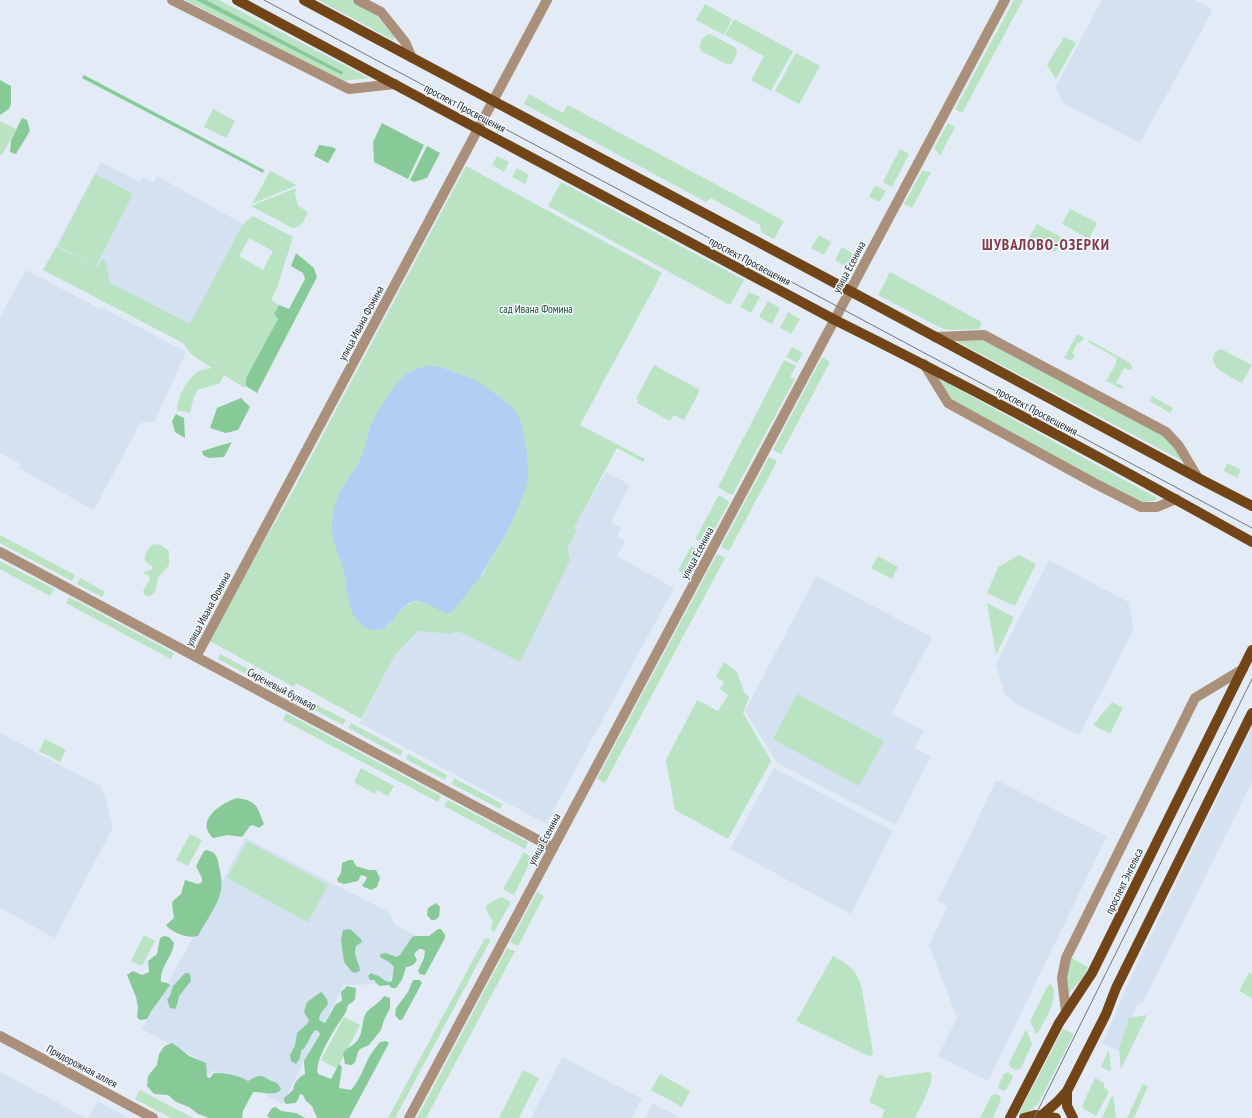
<svg xmlns="http://www.w3.org/2000/svg" width="1252" height="1118" font-family="'PT Sans Narrow',sans-serif">
<style>
.built{fill:#d3e1f0}
.green{fill:#b9e3c2;fill-rule:evenodd}
.forest{fill:#87ca98}
.water{fill:#b3cef3}
.lines{fill:none;stroke-linecap:round;stroke-linejoin:round}
.minor{stroke:#aa907a;stroke-width:10}
.major{stroke:#714517;stroke-width:10}
.tram{stroke:#70767c;stroke-width:1}
.labels{text-anchor:middle;dominant-baseline:central;stroke-width:3;stroke-linejoin:round;paint-order:stroke}
.street-label{font-size:11px;fill:#282c2f;stroke:#f3f9ff}
.park-label{font-size:11px;fill:#1a4c2b;stroke:#f3f9ff}
.district-label{font-size:15px;font-weight:bold;letter-spacing:1px;fill:#813949;stroke:#f3f9ff}
</style>
<rect width="100%" height="100%" fill="#e3ecf6"/>
<!-- built -->
<g class="built">
<polygon points="1102,0 1195,0 1213,10 1140,143 1063,103 1056,86"/>
<polygon points="101,162 140,182 143,177 153,182 157,176 252,229 197,337 43,270"/>
<polygon points="26,270 102,310 103,308 186,352 154,422 140,423 94,510 18,468 20,464 0,453 0,317"/>
<polygon points="606,472 630,485 611,523 621,528 617,537 625,541 617,556 674,588 546,824 360,723 395,655 418,631 451,634 458,631 520,662 567,548 577,530 574,528"/>
<polygon points="1049,560 1128,602 1134,629 1079,735 1016,704 1004,693 996,664"/>
<polygon points="816,576 932,637 892,714 924,731 915,748 931,756 896,825 777,763 745,711"/>
<polygon points="1252,727 1252,782 1143,1002 1137,1005 1121,1051 1102,1044 1135,968"/>
<polygon points="0,733 102,787 113,827 55,938 0,908"/>
<polygon points="774,768 893,831 851,914 730,849"/>
<polygon points="996,780 1107,836 988,1081 938,1056 957,1018 929,945 948,906 937,901 972,831"/>
<polygon points="245,838 390,913 394,924 416,936 388,984 344,985 282,1104 226,1073 224,1076 213,1070 211,1075 204,1071 196,1061 197,1058 142,1029 190,943"/>
<polygon points="562,1057 642,1099 631,1118 531,1118"/>
<polygon points="0,1072 30,1088 86,1118 0,1118"/>
<polygon points="97,1101 118,1112 129,1118 88,1118"/>
<polygon points="652,1103 681,1118 645,1118"/>
</g>
<!-- green -->
<g class="green">
<polygon points="185,0 219,0 369,78 343,81"/>
<polygon points="318,0 350,0 372,11 395,37 393,40"/>
<polygon points="1014,0 1023,0 962,113 955,109"/>
<polygon points="705,4 732,19 724,35 696,20"/>
<polygon points="734,19 793,51 771,91 751,80 764,56 725,35"/>
<path d="M710 34 736 48 737 53 732 64H727L701 51C698 43 702 36 710 34Z"/>
<polygon points="1064,37 1076,43 1056,79 1047,65"/>
<polygon points="796,53 820,66 799,104 775,91"/>
<polygon points="529,94 563,113 568,105 784,221 774,239 761,232 760,225 711,198 706,202 524,104"/>
<polygon points="213,109 235,121 226,138 204,127"/>
<polygon points="0,121 16,129 2,155 0,154"/>
<polygon points="948,123 955,127 940,156 934,148"/>
<polygon points="900,149 909,154 892,187 883,182"/>
<polygon points="497,156 509,162 504,172 492,165"/>
<path d="M466 166 662 273 580 425 645 459 643 462 617 448 574 528 577 530 567 548 570 560 520 662 458 631 451 634 418 631 395 655 361 719 296 683 294 687 208 640 294 489ZM438 366 474 379 525 492 508 530 481 577 421 601C405 602 396 614 387 627L355 618 347 592 344 570 333 538 332 528 336 501 363 454 369 428Z"/>
<polygon points="517,168 529,175 525,184 512,177"/>
<polygon points="270,171 297,185 252,204"/>
<polygon points="922,171 931,172 912,208 904,204"/>
<polygon points="95,174 133,194 96,266 58,246"/>
<polygon points="561,182 744,280 730,305 548,206"/>
<polygon points="877,186 886,191 880,202 869,197 874,187"/>
<path d="M296 188 295 194 298 206 308 212C304 221 302 227 292 228L251 206Z"/>
<polygon points="1070,209 1097,223 1089,239 1062,224"/>
<path d="M253 216 293 237 277 288 271 300 279 305 274 314 278 319 246 378V386L243 387 224 375 220 383C194 392 197 384 190 413L177 410C177 397 187 380 197 372 202 369 208 369 212 368L192 355 183 343 43 270 57 247 97 267 102 259 105 261 110 283 190 324 243 224ZM249 238 273 251 263 270 239 256Z"/>
<polygon points="1037,224 1063,238 1056,252 1029,238"/>
<polygon points="819,235 831,242 824,255 811,248"/>
<polygon points="842,247 854,254 849,263 843,265 835,260"/>
<polygon points="890,272 982,322 979,329 953,330 944,329 935,325 878,295"/>
<polygon points="749,292 760,297 751,313 740,307"/>
<polygon points="768,301 780,308 772,324 759,317"/>
<polygon points="788,312 800,319 791,334 780,328"/>
<polygon points="1077,334 1084,338 1080,343 1078,342 1072,353 1075,355 1071,361 1064,358"/>
<polygon points="982,338 1163,434 1175,447 1182,458 1181,460 958,342 960,339"/>
<polygon points="1089,340 1130,363 1132,367 1132,369 1130,370 1124,368 1116,383 1123,386 1122,389 1106,381 1117,362 1116,361 1117,358 1088,342"/>
<polygon points="792,347 803,353 797,363 786,357"/>
<path d="M1221 349 1252 365 1242 383C1233 378 1208 368 1214 355 1215 352 1217 351 1221 349Z"/>
<polygon points="822,357 830,362 781,454 773,450"/>
<polygon points="784,360 796,366 790,377 795,379 733,494 729,494 718,487"/>
<polygon points="654,365 700,390 684,420 674,415 670,421 637,403 639,400 636,399"/>
<polygon points="940,379 1157,498 1156,500 1139,503 950,400 938,382"/>
<polygon points="1152,396 1173,408 1170,413 1150,401"/>
<polygon points="769,457 777,461 729,551 721,547"/>
<polygon points="1227,463 1241,470 1237,478 1224,471"/>
<polygon points="719,495 727,500 729,503 706,545 695,539"/>
<polygon points="0,535 75,575 72,581 0,543"/>
<path d="M153 544 161 545 169 551V565L158 578 156 590 151 596H146L143 591 150 579 148 575 143 574 144 572 153 569 152 566C150 565 148 564 146 562 142 556 149 547 153 544Z"/>
<polygon points="691,546 703,552 690,575 686,575 678,571"/>
<polygon points="717,554 725,558 605,783 597,779"/>
<polygon points="1019,555 1036,564 1015,606 987,593 998,567"/>
<polygon points="878,556 898,567 892,579 871,568"/>
<polygon points="0,561 54,589 50,596 0,569"/>
<polygon points="80,578 105,592 102,597 77,584"/>
<polygon points="69,597 174,653 171,659 66,603"/>
<polygon points="987,603 1014,617 996,655"/>
<polygon points="220,654 291,692 289,697 218,659"/>
<polygon points="724,662 737,672 744,692 749,697 743,713 771,761 728,839 675,810 666,760 697,700 718,711 728,695 720,689 724,682 716,677"/>
<polygon points="797,694 884,741 859,786 773,739"/>
<polygon points="298,695 346,720 343,725 295,700"/>
<polygon points="1112,702 1123,708 1110,734 1093,725"/>
<polygon points="286,713 441,796 438,802 283,720"/>
<polygon points="351,723 403,751 400,756 348,728"/>
<polygon points="45,739 66,750 60,762 39,751"/>
<polygon points="408,754 447,775 445,780 406,759"/>
<polygon points="361,768 394,786 388,796 377,790 375,794 354,782"/>
<polygon points="454,778 502,804 500,809 452,784"/>
<polygon points="448,800 528,842 525,849 444,806"/>
<polygon points="190,834 202,840 188,866 176,860"/>
<polygon points="247,841 328,885 308,922 227,878"/>
<polygon points="524,852 529,856 531,861 514,895 503,889"/>
<polygon points="537,892 544,896 518,946 510,942"/>
<path d="M502 897 511 902 494 932 490 929 493 921C481 904 485 905 502 897Z"/>
<polygon points="144,935 155,941 142,966 131,961"/>
<polygon points="485,938 491,939 395,1118 388,1118"/>
<polygon points="507,948 515,951 426,1118 417,1118"/>
<path d="M833 956C849 965 854 967 861 985L873 1053 871 1057 796 1021Z"/>
<polygon points="1070,957 1088,967 1081,980 1069,993 1068,992 1066,977"/>
<polygon points="1249,972 1252,974 1252,998 1239,991"/>
<path d="M1051 984C1060 998 1045 1019 1038 1033L1036 1034 1030 1021 1048 985Z"/>
<polygon points="1147,1015 1121,1069 1119,1049 1129,1018"/>
<polygon points="344,1017 360,1025 337,1069 321,1060"/>
<polygon points="1063,1029 1074,1034 1038,1104 1022,1117 1018,1115"/>
<polygon points="1025,1031 1027,1031 1032,1044 1021,1068 1016,1070 1010,1067 1009,1063"/>
<polygon points="1109,1049 1111,1070 1109,1071 1101,1067"/>
<polygon points="523,1070 539,1078 519,1118 499,1118"/>
<path d="M928 1072 931 1073C935 1082 919 1109 915 1118H881L885 1110 869 1102 879 1074 887 1078Z"/>
<polygon points="1008,1072 1012,1075 1013,1077 1006,1090 1004,1091 1000,1089 998,1086 1004,1074"/>
<polygon points="660,1074 690,1091 682,1107 651,1090"/>
<polygon points="1095,1078 1104,1083 1104,1087 1109,1092 1096,1116 1084,1109 1082,1106"/>
<polygon points="1143,1084 1148,1086 1134,1118 1127,1118"/>
<polygon points="140,1090 193,1118 171,1118 135,1099"/>
<polygon points="995,1094 1000,1096 1001,1099 993,1118 980,1118 991,1096"/>
<polygon points="1113,1094 1116,1118 1102,1118"/>
</g>
<!-- forest -->
<g class="forest">
<polygon points="196,0 206,0 343,72 342,75"/>
<polygon points="84,75 264,170 263,173 82,78"/>
<polygon points="0,80 11,86 11,104 9,109 0,115"/>
<polygon points="22,118 27,120 30,131 16,154 10,152 11,140"/>
<polygon points="382,123 424,145 408,179 374,162 373,142"/>
<polygon points="319,145 332,147 336,149 328,163 314,156"/>
<polygon points="427,146 440,153 427,178 414,182 410,180"/>
<polygon points="296,253 314,268 317,277 257,393 246,386 246,378 278,319 274,314 279,305 289,309 305,279 303,273 291,266"/>
<polygon points="241,398 250,407 238,430 226,433 210,428 217,408"/>
<polygon points="176,414 184,418 185,438 175,432 172,421"/>
<polygon points="232,442 224,457 209,458 203,455 202,451"/>
<path d="M237 798C257 801 257 806 264 824L259 828 253 825 250 826 242 837 228 835 213 838C194 821 221 803 237 798Z"/>
<path d="M207 850C216 852 218 858 219 866 221 875 223 885 220 894 217 906 204 924 198 936 188 939 172 933 166 925L174 918 172 904 173 901 181 894 185 880 198 884 202 882V878L196 866 204 851Z"/>
<polygon points="349,860 353,860 356,866 369,870 376,870 380,878 377,887 371,890 362,886 367,878 365,876 361,875 358,881 344,884 338,882 337,879 341,873 342,863"/>
<polygon points="436,903 440,907 439,917 435,920 431,920 427,915 428,908"/>
<path d="M350 929 361 939 362 942 356 946C353 958 359 960 360 971L354 973 351 971 344 962 341 940 343 930Z"/>
<path d="M438 929H441L445 935V938L425 975 420 974 418 971 424 958 425 951 422 949H419L414 954 417 960C414 965 412 966 406 967L402 980 396 988H392L389 985 379 986 374 980H370L368 976 371 973C374 975 378 975 380 977 385 980 386 983 392 981L394 967 389 962 380 957V954L386 953 396 957 400 955 412 937 415 936H429Z"/>
<path d="M164 936 169 937 174 943C173 956 159 968 161 982L167 983 170 985 152 1010 147 1019 140 1020 137 1017 138 1007 136 997 127 975 133 971 142 975 149 972 148 961 157 954 160 938Z"/>
<polygon points="185,973 188,973 190,974 191,981 179,996 177,1005 175,1009 170,1008 167,999 170,996 173,986"/>
<polygon points="413,980 420,980 422,983 402,1020 399,1020 395,1015 396,1008 408,992"/>
<path d="M347 986 356 988 355 1000 348 1005 346 1012C338 1024 313 1061 318 1074L331 1079 339 1064 342 1067 339 1088 351 1090C359 1081 363 1070 368 1059 371 1053 376 1047 380 1042L386 1041 389 1043 349 1118H317L312 1106 306 1101 303 1095 300 1094 298 1100 295 1103 286 1104 284 1101V1098L293 1090C294 1082 298 1078 305 1074L304 1061 320 1034 318 1031 315 1030C308 1038 309 1044 301 1051L300 1058 296 1064 291 1061 290 1055 295 1046 297 1033 307 1024 309 1021 304 1012 307 1002 321 992C337 1008 320 1005 319 1020L325 1023 336 1004 342 1001 341 992Z"/>
<path d="M384 996 390 998V1008L384 1020 381 1030 369 1045 360 1049 358 1052 355 1062 352 1065 345 1064 343 1053C347 1047 356 1045 359 1038 363 1031 362 1020 366 1013 369 1008 379 1004 384 996Z"/>
<path d="M172 1043 178 1047 189 1056 206 1063 207 1077 210 1078 214 1073C226 1073 238 1075 248 1081 265 1071 261 1078 277 1083L281 1089C277 1097 262 1091 253 1092L243 1111 242 1118H209L198 1114 189 1107 176 1102 168 1095 154 1094 147 1086 148 1076 157 1065 159 1054 163 1048 165 1046Z"/>
<polygon points="276,1107 281,1111 296,1113 305,1118 270,1118 267,1116 272,1108"/>
</g>
<!-- water -->
<path class="water" d="M427 366H438L474 379 508 403 517 413 521 422 527 453 528 475 525 492 508 530 480 577 451 613C438 614 426 597 412 602 395 608 391 636 369 629 349 622 347 595 345 577 343 560 331 544 332 528 332 515 335 500 341 490 347 479 355 470 360 459 365 449 366 438 370 427 374 416 396 382 405 375 412 370 419 368 427 366Z"/>
<g class="lines">
<!-- minor -->
<g class="minor">
<polyline points="172,0 349,89 395,84"/>
<polyline points="358,0 381,12 405,42 412,58"/>
<polyline points="935,337 984,335 1166,432 1179,446 1198,478"/>
<polyline points="924,364 948,403 1094,483 1141,507 1157,507 1176,499"/>
<polyline points="0,552 553,848"/>
<polyline points="196,657 547,0"/>
<polyline points="1066,1012 1062,978 1066,958 1195,698 1243,669"/>
<polyline points="0,1036 153,1118"/>
<polyline points="409,1118 1005,0"/>
</g>
<!-- major -->
<g class="major">
<path d="M237 0 835 320C976 390 1115 465 1252 542"/>
<polyline points="304,0 850,291 1198,478 1252,506"/>
<polyline points="1067,1091 1067,1106 1073,1118"/>
<polyline points="1041,1116 1057,1102 1067,1091 1106,1014 1116,988 1252,713"/>
<polyline points="1010,1118 1059,1023 1092,973 1252,650"/>
<polyline points="1024,1118 1035,1115 1056,1118"/>
</g>
<!-- tram -->
<g class="tram">
<polyline points="264,0 1252,528"/>
<polyline points="1034,1118 1252,679"/>
</g>
</g>
<g class="labels">
<!-- street labels -->
<g class="street-label">
<text transform="translate(465 108) rotate(28)">проспект Просвещения</text>
<text transform="translate(750 261) rotate(28)">проспект Просвещения</text>
<text transform="translate(849 267) rotate(-62)">улица Есенина</text>
<text transform="translate(361 323) rotate(-62)">улица Ивана Фомина</text>
<text transform="translate(1037 411) rotate(28)">проспект Просвещения</text>
<text transform="translate(697 553) rotate(-62)">улица Есенина</text>
<text transform="translate(208 609) rotate(-62)">улица Ивана Фомина</text>
<text transform="translate(282 689) rotate(28)">Сиреневый бульвар</text>
<text transform="translate(544 839) rotate(-62)">улица Есенина</text>
<text transform="translate(1124 881) rotate(-64)">проспект Энгельса</text>
<text transform="translate(82 1066) rotate(28)">Придорожная аллея</text>
</g>
<!-- park labels -->
<g class="park-label">
<text x="536" y="309">сад Ивана Фомина</text>
</g>
<!-- district labels -->
<g class="district-label">
<text x="1046" y="244">ШУВАЛОВО-ОЗЕРКИ</text>
</g>
</g>
</svg>
